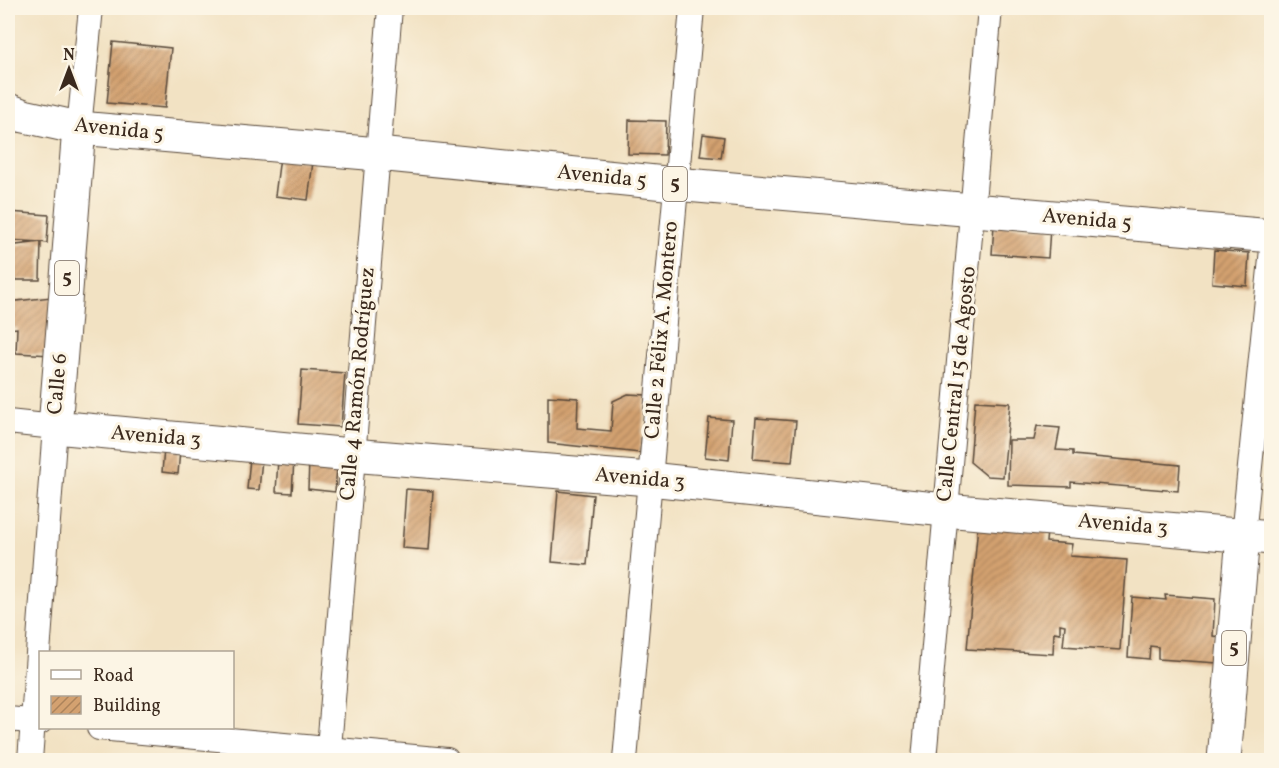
<svg xmlns="http://www.w3.org/2000/svg" width="1279" height="768" font-family="Vollkorn,serif">
<style>
.building{fill:url(#building-hatch)}
.lines{fill:none;stroke-linecap:round;stroke-linejoin:round}
.street-casing{stroke:#564637;stroke-width:26}
.primary-casing{stroke:#564637;stroke-width:35}
.street{stroke:#fff;stroke-width:24}
.primary{stroke:#fff;stroke-width:33}
.labels{text-anchor:middle;dominant-baseline:central;stroke-width:6;stroke-linejoin:round;paint-order:stroke}
.shield{fill:#fcf5e5;stroke:#75675a;stroke-width:1.5}
.shield-label{font-size:20px;font-weight:bold;fill:#3b2a1e}
.street-label{font-size:21px;fill:#3b2a1e;stroke:#fcf5e5}
</style>
<defs>
<pattern id="building-hatch" width="6" height="6" patternUnits="userSpaceOnUse" patternTransform="scale(1.5)"><rect width="6" height="6" fill="#d3a170"/><path d="M-1 1l2-2M0 6l6-6M5 7l2-2" fill="none" stroke="#ac835b"/></pattern>
</defs>
<rect width="100%" height="100%" fill="#fcf5e5"/>
<filter id="ink" filterUnits="userSpaceOnUse"><feTurbulence type="fractalNoise" baseFrequency=".0167" numOctaves="2"/><feDisplacementMap in="SourceGraphic" scale="12" xChannelSelector="R" yChannelSelector="G"/><feConvolveMatrix kernelMatrix="1 2 1 2 8 2 1 2 1" color-interpolation-filters="sRGB"/></filter>
<filter id="wash" filterUnits="userSpaceOnUse"><feTurbulence type="fractalNoise" baseFrequency=".008" numOctaves="4" result="noise"/><feDisplacementMap in="SourceGraphic" scale="24" xChannelSelector="R" yChannelSelector="G"/><feGaussianBlur stdDeviation="1.35" result="paint"/><feColorMatrix in="noise" values="0 0 0 0 0 0 0 0 0 0 0 0 0 0 0 0 0 1.4 0 .05"/><feComposite in="paint" operator="in"/></filter>
<g filter="url(#wash)">
<rect width="100%" height="100%" fill="#f2e2c3"/>
<g id="blocks">
<!-- building -->
<g class="building">
<polygon points="113,42 171,48 165,108 107,103"/>
<polygon points="629,120 666,121 665,155 628,154"/>
<polygon points="703,134 724,137 721,158 700,156"/>
<polygon points="280,157 313,162 308,200 275,196"/>
<polygon points="9,212 49,215 47,243 41,242 40,280 8,280 8,246 41,242 8,240"/>
<polygon points="994,225 1050,228 1048,258 992,254"/>
<polygon points="1214,250 1249,253 1247,286 1212,283"/>
<polygon points="51,297 51,355 16,353 17,328 8,329 8,302"/>
<polygon points="302,370 345,373 341,427 298,424"/>
<polygon points="628,394 646,395 640,453 548,443 548,396 578,398 577,428 611,431 613,401"/>
<polygon points="975,401 1010,403 1003,477 987,476 970,462"/>
<polygon points="709,418 732,420 729,460 705,457"/>
<polygon points="756,418 796,421 792,462 753,459"/>
<polygon points="1037,426 1060,428 1056,450 1073,451 1073,455 1180,465 1178,491 1071,482 1071,487 1008,485 1009,440 1034,440"/>
<polygon points="164,449 180,450 178,474 162,472"/>
<polygon points="250,458 262,459 259,490 247,489"/>
<polygon points="278,459 294,460 292,493 276,492"/>
<polygon points="1270,460 1272,460 1272,511 1266,510"/>
<polygon points="309,461 337,467 335,492 308,489"/>
<polygon points="406,489 433,491 429,550 402,548"/>
<polygon points="558,491 593,495 587,565 552,562"/>
<polygon points="978,524 1047,531 1046,542 1072,544 1070,556 1127,560 1120,650 1063,646 1065,625 1060,624 1060,633 1054,632 1053,654 967,649"/>
<polygon points="1165,595 1215,599 1213,636 1220,637 1218,663 1158,659 1158,647 1150,646 1149,659 1128,657 1132,597 1166,600"/>
</g>
</g>
</g>
<g filter="url(#ink)">
<use href="#blocks" fill-opacity="0" stroke="#564637" stroke-width="1.5"/>
<g class="lines">
<defs>
<g id="street">
<polyline points="79,128 91,8"/>
<polyline points="8,422 55,427 30,760"/>
<polyline points="1243,536 1272,249"/>
<polyline points="8,719 40,722"/>
<polyline points="99,728 447,760"/>
<polyline points="328,760 390,8"/>
<polyline points="625,760 692,8"/>
<polyline points="924,760 990,8"/>
</g>
<g id="primary">
<polyline points="8,110 24,116 79,128 378,154 675,184 1272,236"/>
<polyline points="79,128 55,427 351,455 649,479 945,510 1272,538"/>
<polyline points="1224,760 1243,536"/>
</g>
</defs>
<!-- street casing -->
<use href="#street" class="street-casing"/>
<!-- primary casing -->
<use href="#primary" class="primary-casing"/>
<!-- street -->
<use href="#street" class="street"/>
<!-- primary -->
<use href="#primary" class="primary"/>
</g>
</g>
<g class="labels">
<!-- shield labels -->
<g class="shield">
<rect x="663" y="167" width="24" height="34" rx="4.5"/>
<rect x="55" y="261" width="24" height="34" rx="4.5"/>
<rect x="1222" y="631" width="24" height="34" rx="4.5"/>
</g>
<g class="shield-label">
<text x="675" y="184">5</text>
<text x="67" y="278">5</text>
<text x="1234" y="648">5</text>
</g>
<!-- street labels -->
<g class="street-label">
<text transform="translate(119 130) rotate(6)">Avenida 5</text>
<text transform="translate(602 177) rotate(6)">Avenida 5</text>
<text transform="translate(1087 220) rotate(5)">Avenida 5</text>
<text transform="translate(662 330) rotate(-85)">Calle 2 Félix A. Montero</text>
<text transform="translate(58 384) rotate(-85)">Calle 6</text>
<text transform="translate(358 384) rotate(-85)">Calle 4 Ramón Rodríguez</text>
<text transform="translate(957 384) rotate(-84)">Calle Central 15 de Agosto</text>
<text transform="translate(156 437) rotate(5)">Avenida 3</text>
<text transform="translate(640 479) rotate(5)">Avenida 3</text>
<text transform="translate(1123 525) rotate(5)">Avenida 3</text>
</g>
</g>
<!-- margin -->
<rect width="1279" height="768" fill="none" stroke="#fcf5e5" stroke-width="30"/>
<!-- legend -->
<rect x="39" y="651" width="195" height="78" fill="#fcf5e5" stroke="#afa495" stroke-width="1.5"/>
<rect x="51" y="670" width="30" height="9" fill="#ffffff" stroke="#afa495" stroke-width="1.5"/>
<text x="93" y="681" font-size="18" fill="#3b2a1e">Road</text>
<rect x="51" y="696" width="30" height="18" fill="url(#building-hatch)" stroke="#afa495" stroke-width="1.5"/>
<text x="93" y="711" font-size="18" fill="#3b2a1e">Building</text>
<!-- north arrow -->
<g transform="translate(69 69)" stroke="#fcf5e5" stroke-width="4.5" paint-order="stroke">
<path d="M0-4.5L10 22L0 15L-10 22Z" fill="#3b2a1e"/>
<text y="-9" font-size="16" font-weight="bold" text-anchor="middle" fill="#3b2a1e">N</text>
</g>
</svg>
